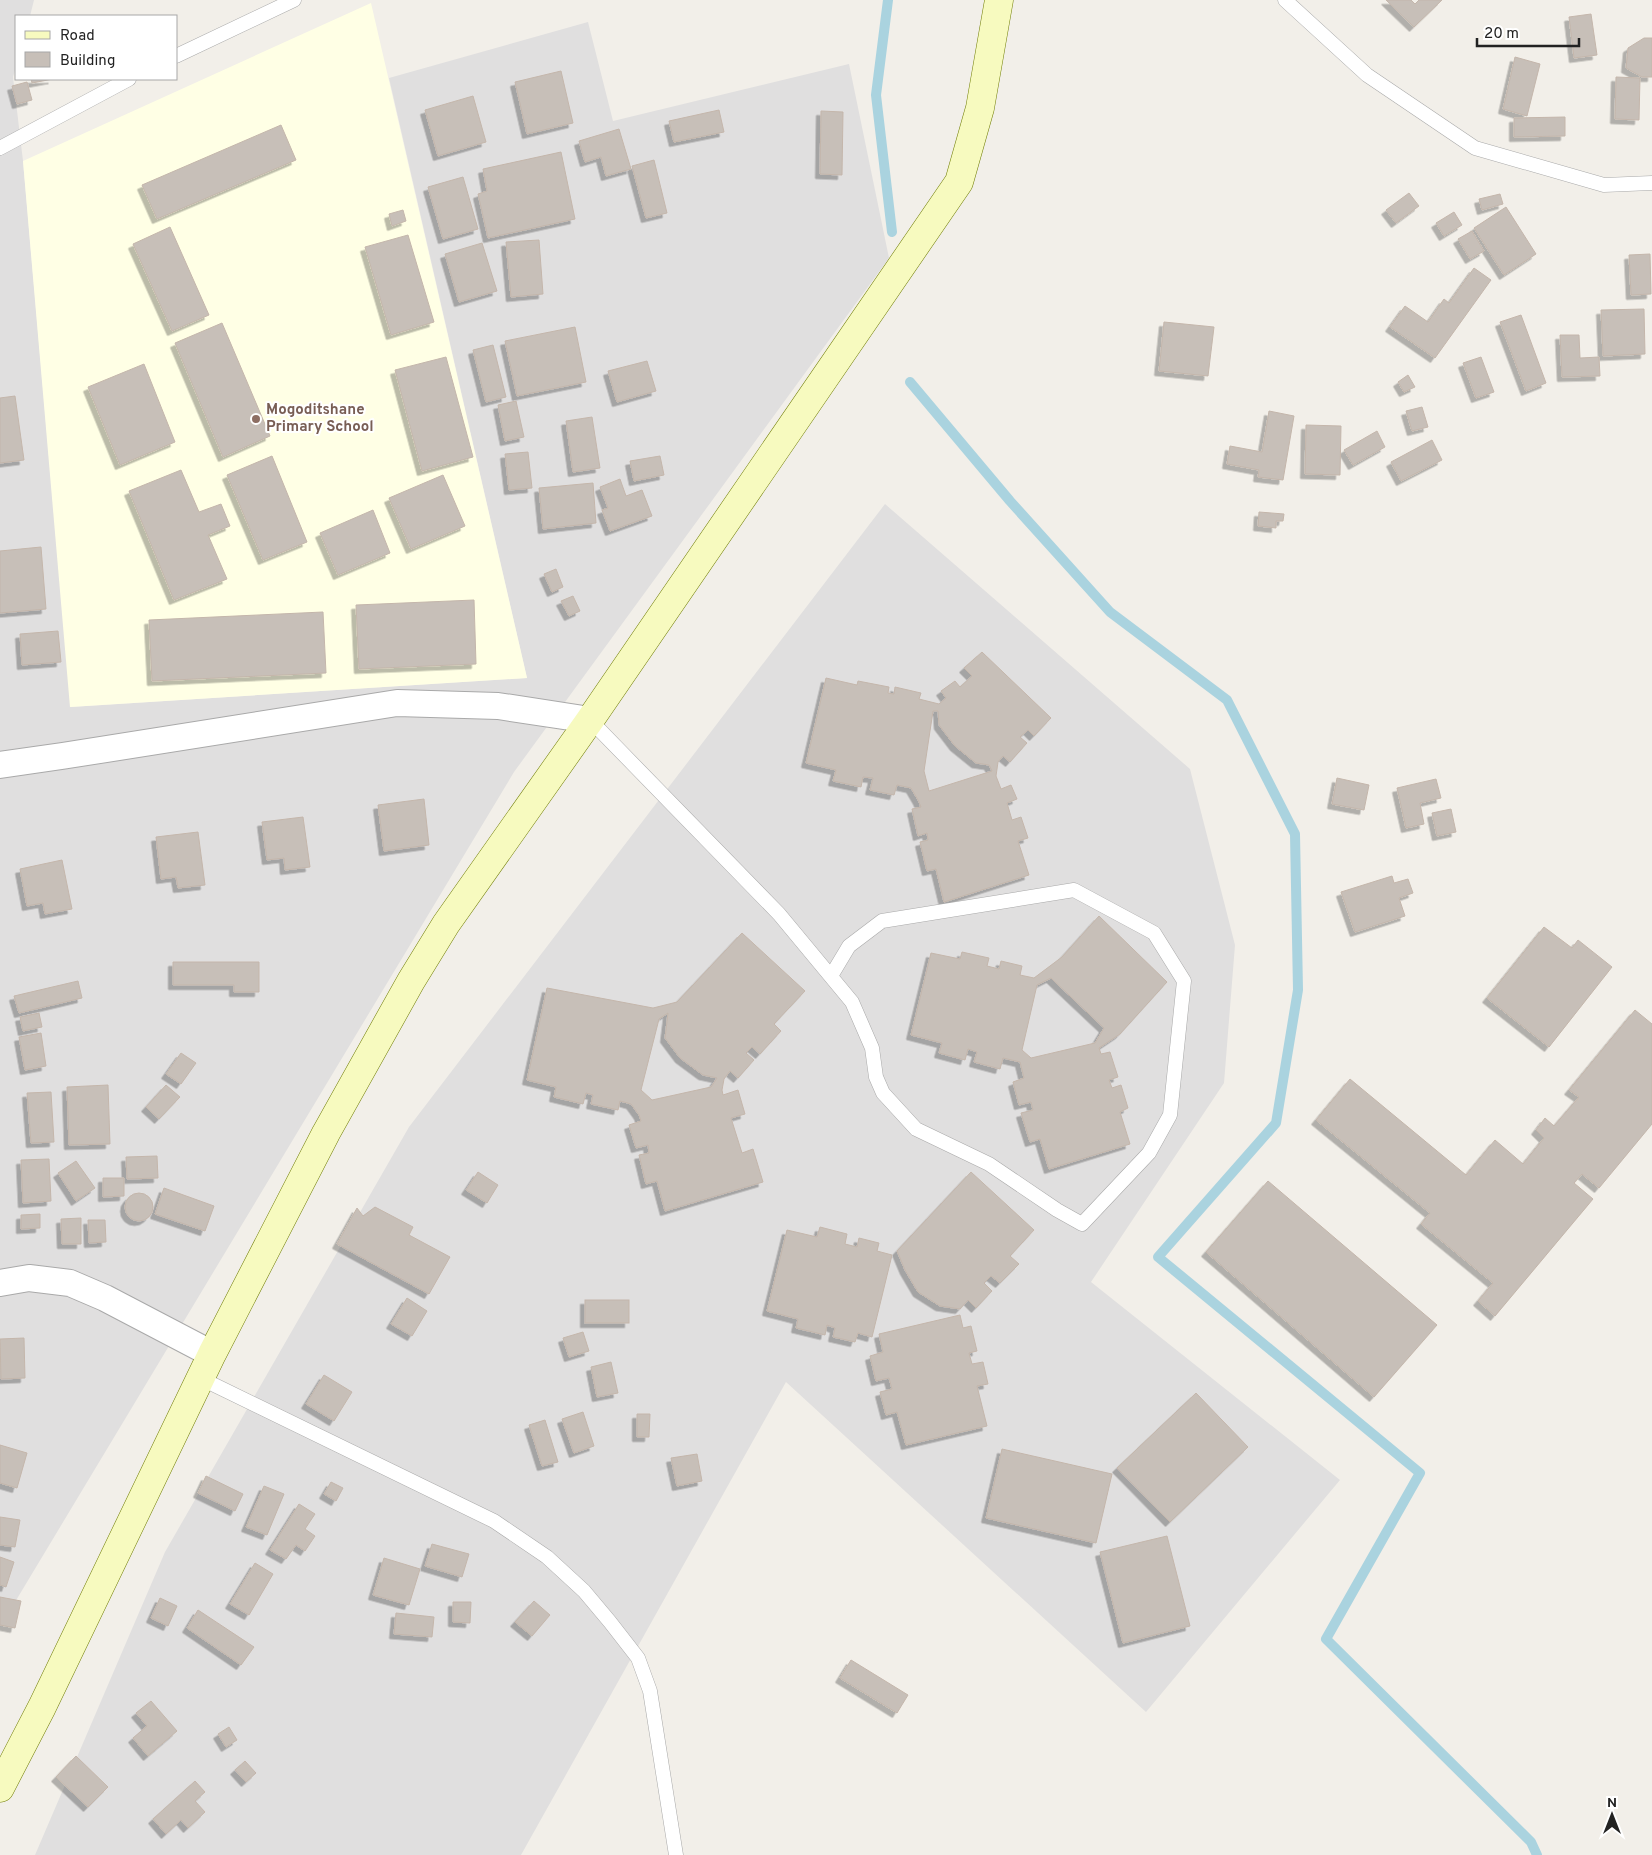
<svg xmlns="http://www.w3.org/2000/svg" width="1652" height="1855" font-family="Overpass,sans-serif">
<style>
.residential{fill:#e0dfdf}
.education{fill:#ffffe5}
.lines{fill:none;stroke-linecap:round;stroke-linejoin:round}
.stream{stroke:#aad3df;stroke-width:10}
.building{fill:#c7bfb8;stroke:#c4b6ab;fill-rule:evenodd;filter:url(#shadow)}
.lane-casing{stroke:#a9a9a9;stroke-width:15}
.street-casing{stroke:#a9a9a9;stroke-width:28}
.secondary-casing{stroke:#707d05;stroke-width:29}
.lane{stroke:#fff;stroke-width:14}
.street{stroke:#fff;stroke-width:26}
.secondary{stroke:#f7fabf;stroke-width:28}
.education-dot{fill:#8d6e63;stroke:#fff;stroke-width:2}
.labels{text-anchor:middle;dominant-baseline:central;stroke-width:4;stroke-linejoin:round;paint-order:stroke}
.education-label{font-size:15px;font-weight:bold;fill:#785e54;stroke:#fff;text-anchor:start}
</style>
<defs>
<filter id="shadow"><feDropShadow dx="-4.5" dy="4.5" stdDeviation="0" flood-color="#0004"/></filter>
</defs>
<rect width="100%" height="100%" fill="#f2efe9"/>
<!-- residential -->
<g class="residential">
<polygon points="0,0 34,0 30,16 16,16 16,67 13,77 23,161 71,707 527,678 389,78 588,22 613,121 849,64 889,258 514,772 0,1627"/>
<polygon points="885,504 1190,769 1235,945 1224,1083 1091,1282 1340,1480 1146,1712 786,1382 521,1855 35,1855 165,1552 409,1127"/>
</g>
<!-- education -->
<polygon class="education" points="371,3 527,678 70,707 23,161"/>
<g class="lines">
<!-- stream -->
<g class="stream">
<polyline points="888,0 876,95 892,232"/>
<polyline points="910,382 1010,501 1110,612 1227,700 1295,834 1298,990 1276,1123 1158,1257 1420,1473 1326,1639 1531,1842 1537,1855"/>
</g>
</g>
<!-- building -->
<g class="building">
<polygon points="1386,0 1411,0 1415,4 1419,0 1442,0 1414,27"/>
<polygon points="1591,14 1597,55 1574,58 1569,17"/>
<polygon points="1644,38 1652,38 1652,77 1642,77 1626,68 1628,48"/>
<polygon points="1515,57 1540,64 1527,116 1503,109"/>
<polygon points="561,71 573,123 527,134 515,82"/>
<polygon points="1616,77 1640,78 1639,120 1615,119"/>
<polygon points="31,79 53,79 32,83"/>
<polygon points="27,82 32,100 17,104 12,86"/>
<polygon points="473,96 486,142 438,156 425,110"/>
<polygon points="719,110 724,132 674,142 669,121"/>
<polygon points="821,111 843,112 842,175 820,174"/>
<polygon points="1565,117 1565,136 1514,137 1514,118"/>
<polygon points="281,125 296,160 157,219 142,185"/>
<polygon points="619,129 631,169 606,176 601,157 585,162 579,141"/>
<polygon points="561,152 575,219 488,238 478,194 487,191 483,169"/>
<polygon points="654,160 667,213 646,218 632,166"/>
<polygon points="463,177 478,229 443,239 428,187"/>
<polygon points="1409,193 1419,206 1396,223 1386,210"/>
<polygon points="1500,194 1503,204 1482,210 1479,199"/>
<polygon points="1506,207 1536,254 1504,275 1474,228"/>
<polygon points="403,210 406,221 392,226 389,214"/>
<polygon points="1454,212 1462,225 1444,236 1436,223"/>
<polygon points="170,227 209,315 172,331 133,244"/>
<polygon points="1472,231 1484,251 1470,259 1458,239"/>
<polygon points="408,235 434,322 391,335 365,247"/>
<polygon points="539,240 543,294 511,297 506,242"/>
<polygon points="482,243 497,291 459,302 445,254"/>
<polygon points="1650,254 1651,294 1631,295 1629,255"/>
<polygon points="1474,268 1491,280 1435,358 1390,327 1405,306 1428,322 1444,299 1449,303"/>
<polygon points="1644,309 1645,354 1603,356 1601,310"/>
<polygon points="1521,315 1546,383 1526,391 1500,322"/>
<polygon points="1164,322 1214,327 1208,376 1159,371"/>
<polygon points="222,323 270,436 223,457 175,343"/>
<polygon points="575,327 586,382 517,396 505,341"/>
<polygon points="1560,335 1579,335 1580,358 1599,357 1600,376 1562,377"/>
<polygon points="493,345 506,397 486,402 473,350"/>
<polygon points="446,357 473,457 422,471 395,370"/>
<polygon points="1481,357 1494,392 1476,398 1463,363"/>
<polygon points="647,361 656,391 617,402 608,371"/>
<polygon points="144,364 175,442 120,465 88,387"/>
<polygon points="1408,375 1415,387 1404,392 1398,382"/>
<polygon points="15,396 24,460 0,463 0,398"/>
<polygon points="516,401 524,437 505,441 498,405"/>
<polygon points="1422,407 1428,427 1412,431 1406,411"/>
<polygon points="1269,411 1294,416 1283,480 1258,477 1259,470 1227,464 1230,446 1262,452"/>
<polygon points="592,417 600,468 573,472 566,421"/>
<polygon points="1306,425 1341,426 1340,475 1305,474"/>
<polygon points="1377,431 1385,447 1353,465 1344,450"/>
<polygon points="1432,440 1442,460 1401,481 1391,462"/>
<polygon points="528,452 532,488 509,490 505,454"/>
<polygon points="272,456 307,542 263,560 227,475"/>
<polygon points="660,456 664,475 634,481 630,461"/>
<polygon points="181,470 199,512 221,504 230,526 208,535 227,579 174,600 129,491"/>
<polygon points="443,475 465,526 411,549 389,498"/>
<polygon points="620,479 626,496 642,490 652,516 610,531 602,510 608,508 600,487"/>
<polygon points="593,483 596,523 543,529 539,488"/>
<polygon points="373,510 390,553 338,575 320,533"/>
<polygon points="1259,512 1284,514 1283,521 1276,521 1276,528 1258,526"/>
<polygon points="41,547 46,609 0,613 0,551"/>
<polygon points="556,569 563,587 552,592 544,574"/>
<polygon points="573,596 580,611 569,616 561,601"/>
<polygon points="474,600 476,664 359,669 356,605"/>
<polygon points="323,612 326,673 152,681 149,620"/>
<polygon points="58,631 61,662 22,665 20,634"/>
<path d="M982 652 1051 718 1034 736 1028 730 1020 737 1027 743 1010 762 1003 756 998 762 996 776 1001 789 1011 785 1017 799 1007 803 1012 820 1021 817 1028 838 1018 841 1029 875 944 902 936 869 927 871 920 842 928 840 927 833 918 836 912 809 921 807 918 800 911 788 897 785 894 795 870 790 873 778 863 777 861 787 833 781 836 770 806 763 826 678 857 685 858 681 889 687 888 693 894 694 895 687 921 693 919 699 939 704 946 698 941 691 955 681 960 687 972 676 964 668ZM933 711H938L939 725 955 746 976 763 989 765 992 771 929 791 924 771Z"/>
<polygon points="1337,778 1369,785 1364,810 1332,804"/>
<polygon points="1436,779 1441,798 1420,803 1424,824 1406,828 1397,788"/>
<polygon points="424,799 429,845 384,851 378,805"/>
<polygon points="1451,809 1456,832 1437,836 1432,813"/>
<polygon points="303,817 310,867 285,870 284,858 267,860 262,822"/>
<polygon points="198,832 205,885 178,888 176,877 161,879 156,837"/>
<polygon points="62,860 72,909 45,914 43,903 27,906 20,869"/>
<polygon points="1392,876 1394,883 1408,879 1413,893 1399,898 1405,916 1355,932 1341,892"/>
<path d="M1099 916 1167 982 1120 1034 1099 1048 1101 1054 1110 1052 1118 1077 1109 1080 1112 1088 1121 1085 1128 1108 1120 1112 1130 1144 1049 1169 1040 1139 1030 1142 1021 1113 1033 1110 1031 1102 1019 1105 1013 1082 1024 1078 1020 1062 1003 1058 1000 1069 974 1062 977 1052 968 1049 965 1060 939 1053 942 1043 911 1035 931 953 960 959 962 952 989 958 987 966 999 969 1001 961 1022 966 1020 975 1034 978 1062 957ZM1051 978 1104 1028 1095 1043 1031 1058 1022 1050 1037 985Z"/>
<polygon points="1544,927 1572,948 1578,940 1612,967 1549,1047 1487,998"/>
<path d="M742 933 805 991 774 1024 781 1031 760 1054 752 1047 746 1053 754 1060 738 1078 730 1071 724 1079 722 1090 723 1095 738 1090 745 1114 731 1118 742 1153 753 1149 763 1182 665 1211 657 1181 646 1184 639 1155 649 1153 648 1145 636 1148 629 1125 641 1121 639 1115 631 1104 620 1101 618 1110 591 1104 593 1095 586 1093 583 1104 554 1097 556 1087 527 1080 547 988 653 1008 677 1002ZM668 1013 665 1038 680 1058 703 1075 717 1078 711 1087 652 1100 641 1090 659 1019Z"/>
<polygon points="173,962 259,962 259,992 234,992 234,985 173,985"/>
<polygon points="78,981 82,998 19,1013 14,996"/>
<polygon points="1635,1010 1652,1024 1652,1124 1599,1188 1582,1174 1574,1183 1593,1199 1495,1316 1478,1301 1493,1283 1421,1224 1430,1213 1316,1120 1350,1079 1466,1175 1495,1140 1523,1164 1544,1138 1536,1130 1545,1118 1554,1126 1579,1097 1569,1090"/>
<polygon points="39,1013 42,1027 23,1031 20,1017"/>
<polygon points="41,1033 46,1066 25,1070 19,1037"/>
<polygon points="181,1053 196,1063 181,1084 166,1074"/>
<polygon points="108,1085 110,1144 69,1145 67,1087"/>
<polygon points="166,1085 180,1097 159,1119 146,1107"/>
<polygon points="51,1092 54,1142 31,1143 27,1093"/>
<polygon points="157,1156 158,1178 127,1179 126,1157"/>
<polygon points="49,1159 51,1201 23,1203 21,1160"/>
<polygon points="76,1161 95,1188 76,1201 58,1173"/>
<polygon points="478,1172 498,1185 487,1203 466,1190"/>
<polygon points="971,1172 1034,1230 1010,1256 1019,1264 1000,1283 991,1276 984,1283 992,1291 976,1308 968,1300 960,1309 940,1306 918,1292 905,1270 897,1251"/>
<polygon points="103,1178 124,1178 124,1196 103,1197"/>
<polygon points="1268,1181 1437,1325 1374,1397 1206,1252"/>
<polygon points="164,1188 214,1206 205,1231 155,1214"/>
<circle cx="139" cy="1207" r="14"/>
<polygon points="375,1207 413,1227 409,1235 450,1257 429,1294 337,1244 357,1208 363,1216"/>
<polygon points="40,1214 40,1228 21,1229 21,1215"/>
<polygon points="81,1218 81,1244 62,1244 61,1219"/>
<polygon points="88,1220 105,1220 106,1242 89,1243"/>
<polygon points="820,1227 847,1234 845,1244 857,1247 859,1238 879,1243 877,1251 892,1255 872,1337 858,1333 855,1342 833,1337 835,1328 827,1325 825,1335 796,1328 798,1319 767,1311 787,1230 817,1237"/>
<polygon points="407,1298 427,1311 412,1336 391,1324"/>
<rect x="585" y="1300" width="44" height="23"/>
<polygon points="960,1315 963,1328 971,1326 977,1351 969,1353 972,1364 983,1362 988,1384 977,1386 987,1426 906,1445 897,1412 886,1415 880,1392 892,1389 889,1378 876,1381 870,1356 883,1352 879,1334"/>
<polygon points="583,1332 589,1351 569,1357 563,1338"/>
<polygon points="24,1338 25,1378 1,1379 0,1339"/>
<polygon points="611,1362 618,1393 597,1397 591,1367"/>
<polygon points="324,1375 352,1392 334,1421 306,1404"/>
<polygon points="1196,1393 1248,1447 1170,1522 1117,1468"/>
<polygon points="583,1412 594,1446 574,1453 562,1419"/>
<polygon points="637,1414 650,1414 649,1437 637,1437"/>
<polygon points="545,1420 558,1462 542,1466 529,1425"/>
<polygon points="0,1445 27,1453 17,1488 0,1483"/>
<polygon points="1002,1449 1112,1474 1096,1543 986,1518"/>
<polygon points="697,1454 702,1481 677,1486 671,1458"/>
<polygon points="206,1476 243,1494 235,1511 198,1493"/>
<polygon points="331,1482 343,1488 336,1501 324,1494"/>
<polygon points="264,1486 284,1494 267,1535 246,1527"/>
<polygon points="299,1504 315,1514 305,1529 315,1536 305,1551 296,1545 286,1559 270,1550"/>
<polygon points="0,1517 20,1520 15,1547 0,1545"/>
<polygon points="1167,1536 1190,1626 1123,1643 1100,1552"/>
<polygon points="432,1544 469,1554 462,1577 425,1566"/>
<polygon points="0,1557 14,1562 6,1587 0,1585"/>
<polygon points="384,1558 420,1569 409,1605 373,1595"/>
<polygon points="255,1563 273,1574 249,1615 230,1604"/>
<polygon points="0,1597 21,1601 15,1628 0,1625"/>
<polygon points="160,1598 177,1606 168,1626 151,1618"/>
<polygon points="534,1601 550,1615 532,1636 515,1622"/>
<polygon points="453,1602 471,1602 470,1623 453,1622"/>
<polygon points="198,1610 254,1647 241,1665 187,1628"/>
<polygon points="396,1613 434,1617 432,1637 394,1634"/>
<polygon points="851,1660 908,1695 897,1713 840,1678"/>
<polygon points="151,1701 177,1731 148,1756 133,1738 147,1726 136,1713"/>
<polygon points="229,1727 237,1740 226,1747 218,1734"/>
<polygon points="76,1756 108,1787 88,1807 56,1777"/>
<polygon points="245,1761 256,1773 246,1782 235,1770"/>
<polygon points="195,1781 205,1792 195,1801 205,1812 188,1828 181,1820 166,1834 153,1819"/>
</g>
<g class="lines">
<defs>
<g id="lane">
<polyline points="1285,0 1367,75 1475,148 1604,185 1652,183"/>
<polyline points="176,56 294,0"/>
<polyline points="0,148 129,79"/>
<polyline points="590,720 779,914 852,1002 872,1048 876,1077 883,1093 916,1129 989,1164 1057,1210 1082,1224 1149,1153 1170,1115 1184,981 1154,933 1074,890 882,921 849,946 831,976"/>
<polyline points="200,1378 494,1521 547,1557 584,1591 610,1622 638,1658 650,1691 676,1855"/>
</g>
<g id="street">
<polyline points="0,765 62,756 397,703 498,706 590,720"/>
<polyline points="0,1283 29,1278 70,1283 105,1298 212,1354"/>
</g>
<polyline id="secondary" points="0,1788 42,1707 212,1354 326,1133 411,981 446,924 590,720 959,182 980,108 999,0"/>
</defs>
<!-- lane casing -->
<use href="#lane" class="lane-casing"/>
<!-- street casing -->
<use href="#street" class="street-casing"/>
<!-- secondary casing -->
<use href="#secondary" class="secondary-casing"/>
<!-- lane -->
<use href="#lane" class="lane"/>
<!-- street -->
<use href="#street" class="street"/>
<!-- secondary -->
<use href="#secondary" class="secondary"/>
</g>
<!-- markers -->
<circle class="education-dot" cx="256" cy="419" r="5"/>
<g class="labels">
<!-- education labels -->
<g class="education-label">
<text x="266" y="410">Mogoditshane<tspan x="266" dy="17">Primary School</tspan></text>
</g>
</g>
<!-- legend -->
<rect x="15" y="15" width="162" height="65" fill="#ffffff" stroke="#a7a7a7"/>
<rect x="25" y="31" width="25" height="8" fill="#f7fabf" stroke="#a7a7a7"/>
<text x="60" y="40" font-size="15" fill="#222222">Road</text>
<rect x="25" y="52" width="25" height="15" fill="#c7bfb8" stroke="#a7a7a7"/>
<text x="60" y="65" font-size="15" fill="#222222">Building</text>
<!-- north arrow -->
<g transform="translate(1612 1815)" stroke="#ffffff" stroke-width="4" paint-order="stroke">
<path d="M0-4L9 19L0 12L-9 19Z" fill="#222222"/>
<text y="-8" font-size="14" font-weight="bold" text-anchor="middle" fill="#222222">N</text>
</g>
<!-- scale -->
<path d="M1477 38v8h102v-8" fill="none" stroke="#222222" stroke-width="2.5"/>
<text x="1484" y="38" font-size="15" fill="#222222" stroke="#ffffff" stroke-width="4" paint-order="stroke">20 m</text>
</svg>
